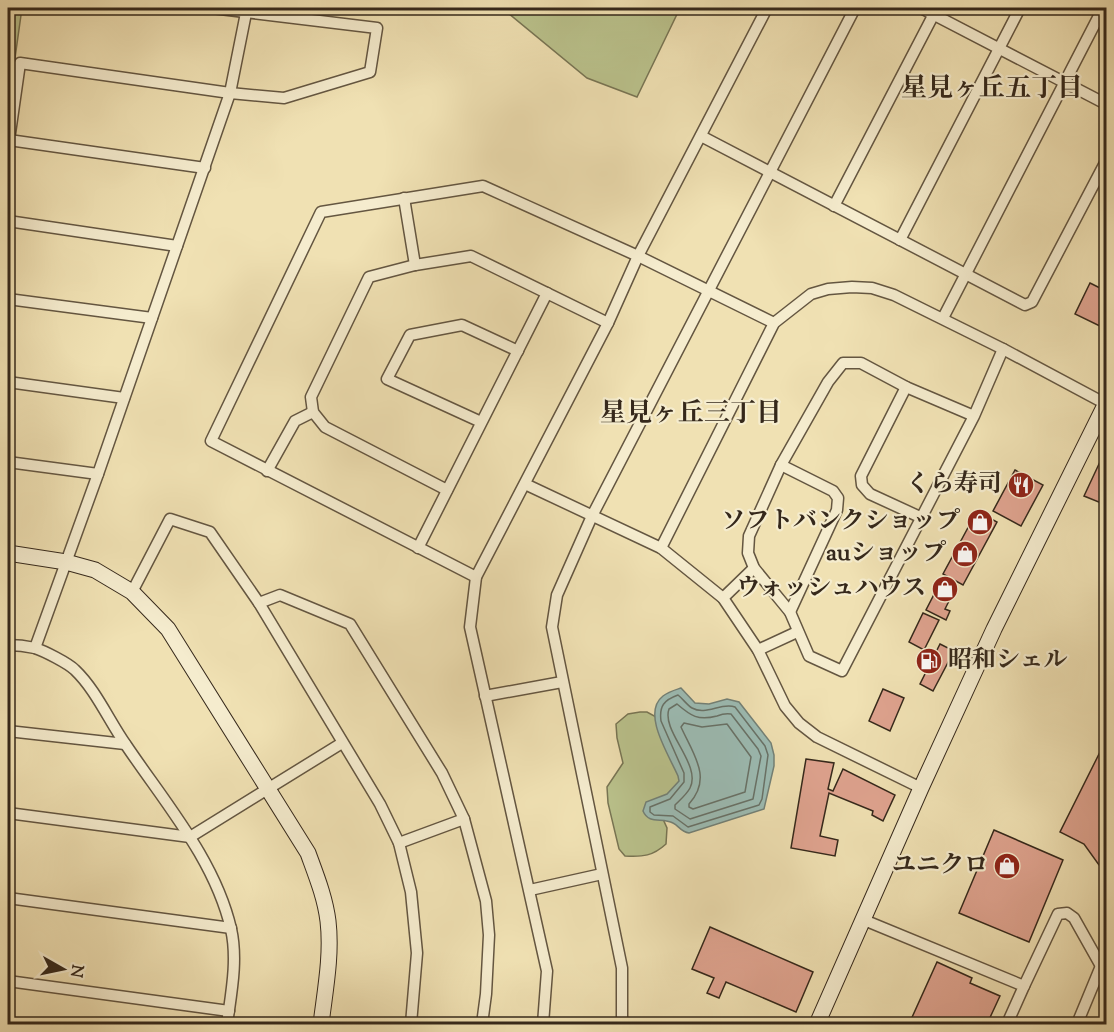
<svg xmlns="http://www.w3.org/2000/svg" width="1114" height="1032" font-family="'Sorts Mill Goudy','Noto Serif JP',serif">
<style>
.green{fill:#bac28c;stroke:#787554;stroke-width:1.5}
.water{fill:#9cbcb4;stroke:#738177;stroke-width:1.5}
.lines{fill:none;stroke-linecap:round;stroke-linejoin:round}
.shore{stroke:#687268;stroke-width:1.5}
.building{fill:#dfa38f;stroke:#35281b;stroke-width:1.5}
.street-casing{stroke:#645641;stroke-width:13}
.secondary-casing{stroke:#35281b;stroke-width:17}
.street{stroke:#f5ecce;stroke-width:10}
.secondary{stroke:#f5ecce;stroke-width:15}
.labels{text-anchor:middle;dominant-baseline:central;stroke-width:4.5;stroke-linejoin:round;paint-order:stroke}
.poi-label{font-size:24px;font-weight:bold;fill:#35281b;stroke:#f5ecce;text-anchor:end}
.neighbourhood-label{font-size:26px;font-weight:bold;fill:#35281b;stroke:#f5ecce}
</style>
<rect width="100%" height="100%" fill="#f0e1b3"/>
<filter id="stains"><feTurbulence type="fractalNoise" baseFrequency=".00333" numOctaves="4"/><feColorMatrix values="0 0 0 0 .2 0 0 0 0 .09 0 0 0 0 .02 0 0 0 .5 -.17"/></filter>
<radialGradient id="worn" r=".72"><stop offset=".6" stop-color="#630" stop-opacity="0"/><stop offset="1" stop-color="#630" stop-opacity=".3"/></radialGradient>
<!-- green -->
<g class="green">
<polygon points="8,8 22,8 8,108"/>
<polygon points="502,8 680,8 637,97 587,78"/>
<path d="M640 712H647L658 718 679 761 680 787 658 808 667 828 666 844C653 856 643 857 625 856L619 849 608 803 607 787 623 763 617 738 616 724 628 714Z"/>
</g>
<!-- water -->
<path class="water" d="M681 688 695 703 709 704 727 699 739 702 771 743 774 755V766L764 809 689 833C681 832 679 826 673 823 662 817 649 825 643 811L646 802 667 794 679 781 678 776C669 755 641 713 663 696 668 692 675 690 681 688Z"/>
<g class="lines">
<!-- shore -->
<g class="shore">
<path d="M678 695C683 699 687 705 692 708 706 716 721 702 735 707L765 746 768 755 762 799 759 805 688 827 673 816 654 815 650 812V807L670 799 684 782V773L661 721C659 706 664 700 678 695Z"/>
<path d="M677 704C691 716 698 721 717 716 722 714 726 713 731 714L758 749 761 756 753 799 690 819 675 809V805C680 800 687 794 690 788 702 765 661 731 669 709Z"/>
<path d="M684 723 702 727 727 724 751 757 745 792 693 809 689 807V804C713 778 693 754 681 727Z"/>
</g>
</g>
<!-- building -->
<g class="building">
<polygon points="1090,283 1106,291 1106,329 1075,314"/>
<polygon points="1106,449 1106,505 1084,496"/>
<polygon points="1015,470 1043,485 1021,526 993,511"/>
<polygon points="977,511 997,522 963,585 943,574"/>
<polygon points="942,579 956,587 945,609 950,611 946,620 926,610"/>
<polygon points="923,613 939,620 924,650 909,642"/>
<polygon points="940,644 954,651 933,691 920,684"/>
<polygon points="883,689 904,698 890,731 869,721"/>
<polygon points="1106,740 1106,869 1099,865 1084,844 1060,832"/>
<polygon points="806,759 834,763 828,789 833,791 843,769 895,795 883,821 872,815 873,811 829,793 820,836 838,840 835,856 791,848"/>
<polygon points="994,830 1063,860 1029,942 959,913"/>
<polygon points="710,927 813,972 796,1012 726,982 719,998 707,993 714,978 692,969"/>
<polygon points="937,962 972,978 970,983 1000,996 987,1024 909,1024"/>
</g>
<g class="lines">
<defs>
<g id="street">
<polyline points="921,8 1106,104"/>
<polyline points="701,136 1025,305 1032,302 1106,161"/>
<polyline points="205,168 9,140 20,63 230,93 284,98 370,72 377,28 212,8"/>
<polyline points="404,198 415,265"/>
<polyline points="834,206 937,8"/>
<polyline points="8,221 177,246"/>
<polyline points="900,240 1020,8"/>
<polyline points="8,299 152,318"/>
<polyline points="943,318 1103,8"/>
<polyline points="8,382 124,398"/>
<polyline points="906,387 861,476 862,485 870,494 920,517"/>
<polyline points="974,416 906,387 861,363 843,363 828,382 781,465 749,536 748,553 754,568 790,612 809,656 842,671 974,416 1003,349"/>
<polyline points="481,422 387,379 410,335 462,325 518,351"/>
<polyline points="8,462 98,474"/>
<polyline points="781,465 833,491 838,498 837,510 790,612"/>
<polyline points="267,471 295,421 313,412"/>
<polyline points="525,484 661,548 723,598 758,650 785,706 799,723 817,737 921,788"/>
<polyline points="447,490 325,427 313,412 311,397 369,277 415,265 471,256 608,323"/>
<polyline points="418,548 547,293"/>
<polyline points="661,548 774,323 811,294 828,289 852,287 872,288 894,295 1003,349 1106,404"/>
<polyline points="476,577 211,441 321,212 483,186 638,256 774,323"/>
<polyline points="132,592 170,519 210,532 259,603 380,804 399,843 411,892 417,953 411,1024"/>
<polyline points="723,598 754,568"/>
<polyline points="259,603 280,595 350,624 442,773 464,819 486,901 489,935 486,994 482,1024"/>
<path d="M8 645C16 645 26 646 35 648 44 651 68 663 75 670 96 690 109 721 126 745 165 803 215 860 231 929 238 960 231 994 227 1024"/>
<polyline points="35,648 98,474 230,93 246,13"/>
<polyline points="758,650 797,632"/>
<polyline points="485,696 562,682"/>
<polyline points="8,731 125,744"/>
<polyline points="8,813 190,837 342,743"/>
<polyline points="399,843 464,819"/>
<polyline points="530,890 602,874"/>
<polyline points="8,898 231,928"/>
<polyline points="864,920 1024,986 1058,914 1067,913 1074,918 1101,966 1106,969"/>
<polyline points="8,981 229,1011"/>
<polyline points="543,1024 547,971 470,627 476,577 608,323 638,256 767,8"/>
<polyline points="622,1024 622,968 552,627 557,595 592,516 855,8"/>
<polyline points="1007,1024 1024,986"/>
<polyline points="1077,1024 1101,966"/>
</g>
<g id="secondary">
<path d="M8 553 66 562 95 570 132 592 168 629 308 853C316 875 325 897 328 921 332 955 325 991 321 1024"/>
<polyline points="817,1024 921,788 994,629 1106,403"/>
</g>
</defs>
<!-- street casing -->
<use href="#street" class="street-casing"/>
<!-- secondary casing -->
<use href="#secondary" class="secondary-casing"/>
<!-- street -->
<use href="#street" class="street"/>
<!-- secondary -->
<use href="#secondary" class="secondary"/>
</g>
<!-- icons -->
<defs>
<symbol id="restaurant-disc" viewBox="-11 -11 22 22"><circle r="9.5" fill="#8f2418" stroke="#f5ecce"/><path d="M-5-6h1v4h1v-4h1v4h1v-4h1v5L-1.5 .5V6h-2V.5L-5-1ZM5-6V6H3V1.5H1.5Q1.5-4 5-6Z" fill="#fff"/></symbol>
<symbol id="shop-disc" viewBox="-11 -11 22 22"><circle r="9.5" fill="#8f2418" stroke="#f5ecce"/><path d="M-5-2.5h2.3a2.7 3.5 0 0 1 5.4 0H5L5.5 6h-11ZM-1.5-2.5h3a1.5 2.3 0 0 0-3 0Z" fill="#fff"/></symbol>
<symbol id="fuel-disc" viewBox="-11 -11 22 22"><circle r="9.5" fill="#8f2418" stroke="#f5ecce"/><path d="M-5.5-6h7V0h2V4h1.3V-2.5L3-4.5l.8-.8L6-3V5H2.5V1h-1V6h-7ZM-4.2-4.7v3.2H.2V-4.7Z" fill="#fff"/></symbol>
</defs>
<g fill-rule="evenodd">
<use href="#restaurant-disc" x="1006" y="470" width="30" height="30"/>
<use href="#shop-disc" x="965" y="507" width="30" height="30"/>
<use href="#shop-disc" x="950" y="539" width="30" height="30"/>
<use href="#shop-disc" x="930" y="574" width="30" height="30"/>
<use href="#fuel-disc" x="914" y="646" width="30" height="30"/>
<use href="#shop-disc" x="992" y="851" width="30" height="30"/>
</g>
<g class="labels">
<!-- poi labels -->
<g class="poi-label">
<text x="1002" y="485">くら寿司</text>
<text x="960" y="522">ソフトバンクショップ</text>
<text x="946" y="554">auショップ</text>
<text x="926" y="589">ウォッシュハウス</text>
<text x="948" y="661" text-anchor="start">昭和シェル</text>
<text x="988" y="866">ユニクロ</text>
</g>
<!-- neighbourhood labels -->
<g class="neighbourhood-label">
<text x="992" y="89">星見ヶ丘五丁目</text>
<text x="691" y="414">星見ヶ丘三丁目</text>
</g>
</g>
<!-- margin -->
<rect width="1114" height="1032" fill="none" stroke="#f0e1b3" stroke-width="30"/>
<rect x="9" y="9" width="1096" height="1014" fill="none" stroke="#35281b" stroke-width="3"/>
<rect x="15" y="15" width="1084" height="1002" fill="none" stroke="#35281b" stroke-width="1.5"/>
<!-- north arrow -->
<g transform="translate(63 969) rotate(99)" stroke="#f5ecce" stroke-width="4.5" paint-order="stroke">
<path d="M0-4.5L10 22L0 15L-10 22Z" fill="#35281b"/>
<text y="-9" font-size="16" font-weight="bold" text-anchor="middle" fill="#35281b">N</text>
</g>
<rect width="100%" height="100%" filter="url(#stains)"/>
<rect width="100%" height="100%" fill="url(#worn)"/>
</svg>
